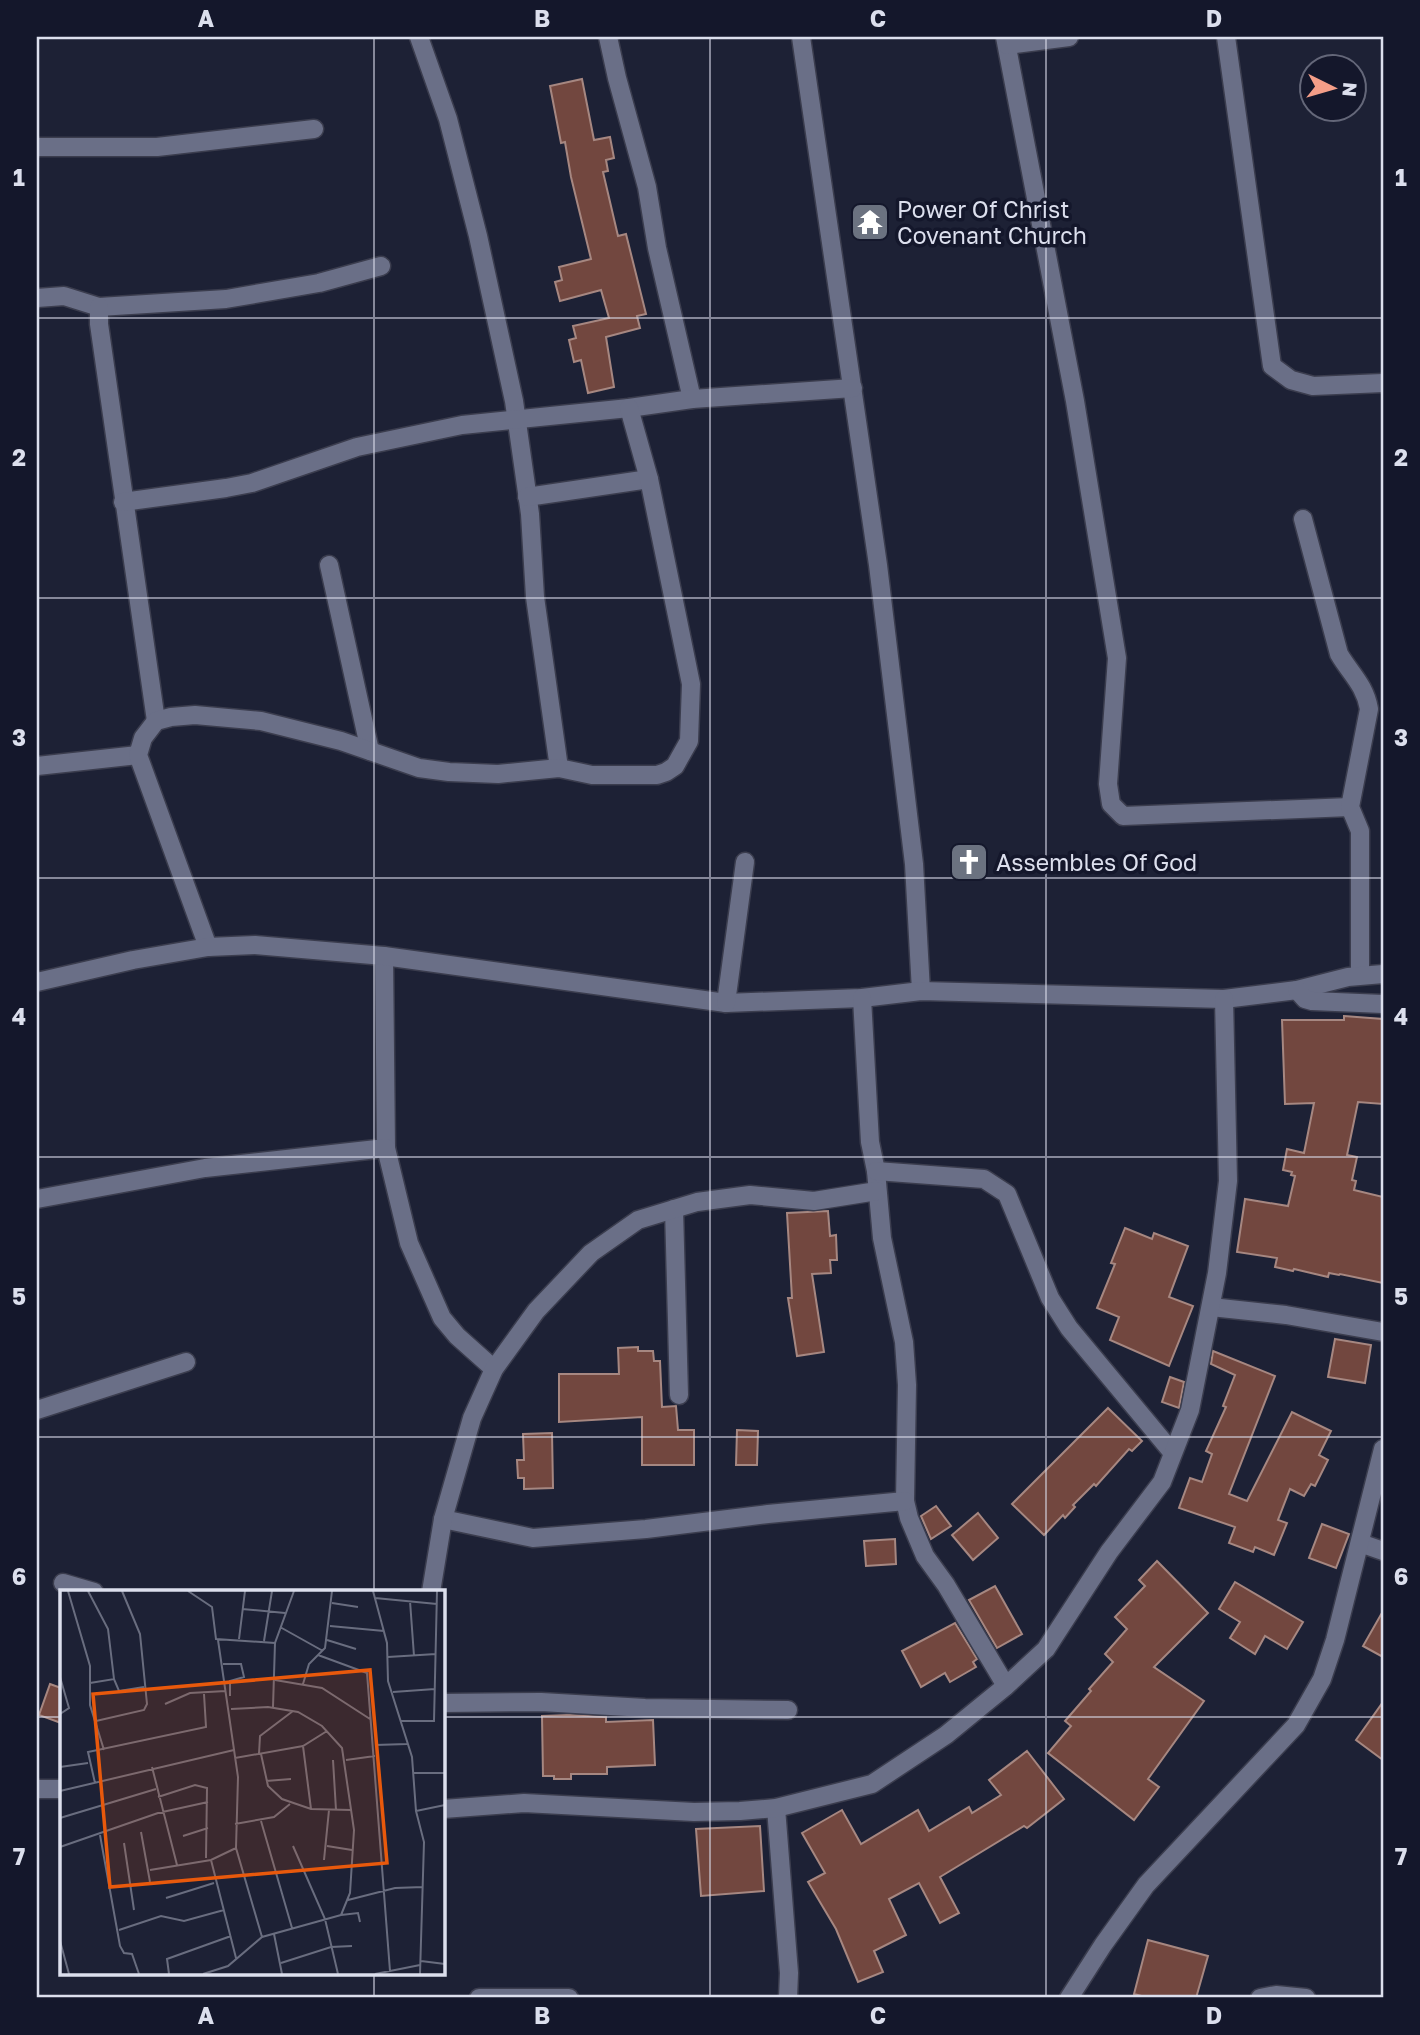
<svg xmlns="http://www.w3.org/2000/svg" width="1420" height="2035" font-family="'Golos Text',sans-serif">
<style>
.building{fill:#72473f;stroke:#a68781;stroke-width:2}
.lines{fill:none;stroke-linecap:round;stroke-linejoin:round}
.minor-casing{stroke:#3b3d4e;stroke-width:21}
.minor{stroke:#6a6f87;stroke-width:18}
.grid{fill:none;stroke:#dcdfed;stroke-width:2;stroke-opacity:0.55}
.labels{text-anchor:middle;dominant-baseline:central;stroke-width:7;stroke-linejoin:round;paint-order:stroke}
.poi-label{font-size:23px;fill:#dcdfed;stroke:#14172b;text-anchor:start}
.inset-road{fill:none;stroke:#696d7f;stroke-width:2}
.view{fill:#e8590c;fill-opacity:0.15;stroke:#e8590c;stroke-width:3.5}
.inset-edge{fill:none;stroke:#dcdfed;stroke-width:3.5}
.neatline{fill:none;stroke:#dcdfed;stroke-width:2.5}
.grid-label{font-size:23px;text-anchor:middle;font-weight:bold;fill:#dcdfed}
</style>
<rect width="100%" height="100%" fill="#1d2135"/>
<!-- building -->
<g class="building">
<polygon points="582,79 594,140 610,137 614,158 606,160 608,171 603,172 618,236 626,234 646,314 637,316 640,328 606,337 614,387 588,393 581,360 574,362 569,340 576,338 573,326 609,318 601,290 560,301 555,282 562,280 559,267 591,259 571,177 565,142 561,143 550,86"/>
<polygon points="1344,1016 1383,1019 1383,1104 1358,1102 1347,1155 1357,1157 1352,1180 1356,1181 1354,1190 1383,1197 1383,1283 1340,1274 1339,1275 1329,1273 1328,1277 1294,1269 1293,1271 1275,1267 1277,1258 1237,1252 1245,1199 1288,1206 1295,1176 1291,1175 1292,1172 1283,1170 1287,1149 1304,1153 1314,1103 1285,1104 1282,1020 1344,1020"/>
<polygon points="828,1211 830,1236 836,1235 837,1260 830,1260 831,1273 812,1274 824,1352 797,1356 788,1298 792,1298 787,1213"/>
<polygon points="1125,1228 1152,1239 1154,1233 1188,1246 1169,1297 1193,1306 1169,1366 1110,1340 1119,1317 1097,1308 1115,1264 1111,1263"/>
<polygon points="1335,1339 1371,1345 1365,1383 1328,1377"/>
<polygon points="638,1347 638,1351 653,1351 654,1361 660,1361 662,1407 676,1406 678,1430 694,1430 694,1465 642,1465 642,1417 559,1422 559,1374 619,1374 618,1348"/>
<polygon points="1213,1351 1275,1376 1229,1494 1247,1501 1292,1412 1331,1431 1319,1455 1328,1460 1315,1486 1311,1484 1304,1496 1290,1489 1278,1520 1287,1523 1274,1555 1255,1547 1253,1552 1229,1543 1235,1527 1179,1508 1190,1478 1202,1482 1212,1454 1206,1451 1226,1407 1223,1406 1235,1375 1211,1364"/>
<polygon points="1170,1377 1184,1382 1179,1408 1162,1402"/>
<polygon points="1108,1408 1142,1441 1132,1451 1129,1449 1096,1486 1094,1484 1073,1505 1075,1507 1065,1518 1063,1515 1044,1535 1012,1504"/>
<polygon points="737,1430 758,1431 757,1465 736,1465"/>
<polygon points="552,1433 553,1488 524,1489 524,1478 518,1478 517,1460 524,1460 523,1434"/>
<polygon points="936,1506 951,1526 931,1539 921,1516"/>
<polygon points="978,1513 998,1538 973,1560 952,1535"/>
<polygon points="1322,1524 1349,1534 1336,1568 1309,1558"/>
<polygon points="895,1539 896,1564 866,1566 864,1541"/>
<polygon points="1157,1561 1208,1613 1154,1667 1204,1701 1148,1779 1159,1787 1134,1820 1048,1753 1071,1726 1065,1721 1091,1691 1089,1689 1113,1662 1105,1654 1127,1629 1115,1617 1145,1586 1139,1580"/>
<polygon points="1235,1582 1303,1622 1287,1649 1265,1636 1255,1654 1230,1638 1240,1622 1219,1609"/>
<polygon points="995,1586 1022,1634 997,1648 969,1600"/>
<polygon points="1383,1611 1383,1657 1363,1646"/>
<polygon points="955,1623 977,1659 973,1662 976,1667 950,1682 945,1673 921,1687 902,1651"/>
<polygon points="50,1684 61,1688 61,1723 39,1715"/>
<polygon points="1383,1702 1383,1760 1356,1740"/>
<polygon points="570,1715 606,1717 606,1722 653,1720 655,1765 607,1767 607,1774 571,1774 571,1779 554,1779 554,1776 543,1776 542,1716"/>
<polygon points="1027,1751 1064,1799 1027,1828 1024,1826 940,1877 959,1913 940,1923 919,1883 889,1899 906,1935 874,1951 883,1972 858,1982 836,1929 808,1882 825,1873 802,1833 842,1810 861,1844 918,1810 929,1831 969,1807 972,1813 1001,1795 989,1780"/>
<polygon points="760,1826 764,1891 701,1896 696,1829"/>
<polygon points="1148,1940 1208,1956 1196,1998 1149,1998 1134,1994"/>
</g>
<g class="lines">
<defs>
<g id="minor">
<polyline points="419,37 448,119 478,236 514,401 530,514 535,597 559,768"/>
<polyline points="608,37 617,78 647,187 657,248 692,399"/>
<polyline points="801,37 878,565 914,864 921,991"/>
<polyline points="1005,37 1075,401 1117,658 1108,784 1111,804 1123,816 1350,807"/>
<polyline points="1226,37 1272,366 1291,380 1313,386 1383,383"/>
<polyline points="1007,45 1069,37"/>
<polyline points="37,147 157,147 314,129"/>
<polyline points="37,298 64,296 99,307 226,299 319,283 381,266"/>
<polyline points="99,307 99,324 156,721"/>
<polyline points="527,497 649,479"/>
<polyline points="123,502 226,488 252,483 357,447 462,425 629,408 692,399 853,388"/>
<path d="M1303 519 1339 654C1350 673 1365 685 1369 709L1350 807 1360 831V975"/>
<polyline points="329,565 370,751"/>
<polyline points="37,766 138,755"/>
<polyline points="208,947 138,755 143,738 156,721 171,717 195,715 261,721 341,741 419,768 449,772 498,774 559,768 592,775 657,775 666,772 675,766 689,741 691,684 649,479 629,408"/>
<polyline points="384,956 386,1148 409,1243 442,1318 457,1336 494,1369"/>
<polyline points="37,982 133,960 208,947 255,945 384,956 726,1003 862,998 921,991 1224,999 1297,990 1348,977 1383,974"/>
<polyline points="1297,990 1305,999 1312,1001 1383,1004"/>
<polyline points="862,998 870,1142 876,1171 882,1238 904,1342 907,1385 905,1501 909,1518 925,1556 946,1585 1006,1686"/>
<polyline points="726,1003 745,862"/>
<polyline points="876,1171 984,1179 1007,1194 1050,1298 1069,1328 1172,1452"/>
<polyline points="37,1199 205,1168 386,1148"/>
<polyline points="674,1209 679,1395"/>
<polyline points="1211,1307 1286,1315 1383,1332"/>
<polyline points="37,1410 186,1362"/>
<polyline points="443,1519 533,1538 646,1529 768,1514 905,1501"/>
<polyline points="1360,1543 1383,1551"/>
<polyline points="63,1583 94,1592"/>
<polyline points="431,1592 443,1519 472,1418 494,1369 536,1311 591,1253 638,1220 697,1202 750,1195 814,1201 877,1191"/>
<polyline points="443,1703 541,1702 645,1708 788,1710"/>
<polyline points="37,1789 61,1789"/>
<polyline points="776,1808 789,1973 788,1998"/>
<polyline points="443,1809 524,1803 694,1812 740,1811 776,1808 872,1784 946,1735 1006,1686 1046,1649 1109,1552 1162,1482 1190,1410 1217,1273 1228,1181 1224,999"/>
<polyline points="479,1998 569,1998"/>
<polyline points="1069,1998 1103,1945 1146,1885 1296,1725 1322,1679 1335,1640 1383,1449"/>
<polyline points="1260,1998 1276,1995 1306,1998"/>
</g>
</defs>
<!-- minor casing -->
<use href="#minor" class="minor-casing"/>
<!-- minor -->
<use href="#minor" class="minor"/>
</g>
<!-- grid -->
<path class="grid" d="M374 37V1592M710 37V1998M1046 37V1998M37 318H1383M37 598H1383M37 878H1383M37 1157H1383M37 1437H1383M37 1717H61M443 1717H1383M374 1974V1998"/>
<!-- icons -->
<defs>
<symbol id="temple-square" viewBox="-11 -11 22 22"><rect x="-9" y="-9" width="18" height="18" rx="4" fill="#6b7280" stroke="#14172b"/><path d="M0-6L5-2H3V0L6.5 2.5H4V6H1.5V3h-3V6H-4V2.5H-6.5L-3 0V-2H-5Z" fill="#fff"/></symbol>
<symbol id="church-square" viewBox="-11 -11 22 22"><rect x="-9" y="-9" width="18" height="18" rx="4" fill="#6b7280" stroke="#14172b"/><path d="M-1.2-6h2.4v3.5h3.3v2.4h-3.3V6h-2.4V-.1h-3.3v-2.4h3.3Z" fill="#fff"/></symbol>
</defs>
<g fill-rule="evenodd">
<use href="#temple-square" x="848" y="200" width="44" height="44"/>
<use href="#church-square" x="947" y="840" width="44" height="44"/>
</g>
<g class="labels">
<!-- poi labels -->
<g class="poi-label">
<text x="897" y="209">Power Of Christ<tspan x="897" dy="26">Covenant Church</tspan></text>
<text x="996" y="862">Assembles Of God</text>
</g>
</g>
<!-- overview -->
<g transform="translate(60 1590)">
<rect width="385" height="385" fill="#1d2135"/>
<path class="inset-road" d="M8 1 30 76V115L44 160M28 1 48 39 54 89M128 1 152 17 156 49 215 53M313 1 327 53 328 91 352 167 356 221 364 252 360 384M315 8 377 14M350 11 354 66M272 13 298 17M182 19 225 23M270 36 324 41M220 37 263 61M179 49 185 1M158 50 178 187 176 258 202 347M267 50 296 59M204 51 212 1M258 65 307 83 330 381M328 67 376 64M163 74H181L184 87 170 91V106M0 87 9 118 0 124M215 90 262 98 310 129M30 93 54 89 59 101 84 97M243 94 249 74 265 58 272 1M333 102 375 99M105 114 130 103 166 101M213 117 215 53 234 1M171 119 208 117 238 122 262 136 282 158 294 240 290 303 281 325M36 131 84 120 87 114 80 44 62 1M340 131H374L377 1M315 155 347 154M243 156 251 219M199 164 200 146 233 121M201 164 208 196 222 209 251 219 291 220M175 168 243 156 267 141M273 170 276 220M286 170 315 166M0 177 28 173M92 177 117 275M354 183H385M206 191 231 189M35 193 28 162 146 137 144 104M0 201 174 160M98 207 135 195 147 198 146 268M356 221 385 215M0 228 96 199M201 231 232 338M175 234 214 227 230 214M81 242 90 292M40 245 60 356 64 363 72 364 79 384M123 246 148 238M64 253 74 320M233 256 265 329 278 384M267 256 292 260M0 257 98 223 148 212M151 270 176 368M264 270 269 220M90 280 151 270 176 258M106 308 154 293M288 310 335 298 363 297M59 340 101 326 124 331 164 320M214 344 222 384M0 351 9 384M361 371 385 374M221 373 271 357 292 356M109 384 107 369 171 346M143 384 168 376 202 347 281 325 298 323 300 332M315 384 360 375"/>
<path class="view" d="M310 80 327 273 50 297 33 104Z"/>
<rect width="385" height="385" class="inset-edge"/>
</g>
<!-- border -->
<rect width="1420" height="2035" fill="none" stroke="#14172b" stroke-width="77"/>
<!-- north arrow -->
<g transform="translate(1333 88) rotate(95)"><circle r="33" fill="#14172b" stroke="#646779" stroke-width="2"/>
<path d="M0-5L12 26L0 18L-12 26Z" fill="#f49e88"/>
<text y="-10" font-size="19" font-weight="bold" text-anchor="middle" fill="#dcdfed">N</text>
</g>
<rect x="38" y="38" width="1344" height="1958" class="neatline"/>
<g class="grid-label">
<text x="206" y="27">A</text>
<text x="542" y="27">B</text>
<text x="878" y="27">C</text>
<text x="1214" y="27">D</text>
<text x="19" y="186">1</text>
<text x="1401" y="186">1</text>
<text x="19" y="466">2</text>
<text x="1401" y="466">2</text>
<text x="19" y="746">3</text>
<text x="1401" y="746">3</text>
<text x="19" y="1025">4</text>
<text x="1401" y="1025">4</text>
<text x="19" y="1305">5</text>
<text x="1401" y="1305">5</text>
<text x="19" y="1585">6</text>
<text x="1401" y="1585">6</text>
<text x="19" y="1865">7</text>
<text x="1401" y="1865">7</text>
<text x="206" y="2024">A</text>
<text x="542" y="2024">B</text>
<text x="878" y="2024">C</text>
<text x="1214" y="2024">D</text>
</g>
</svg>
